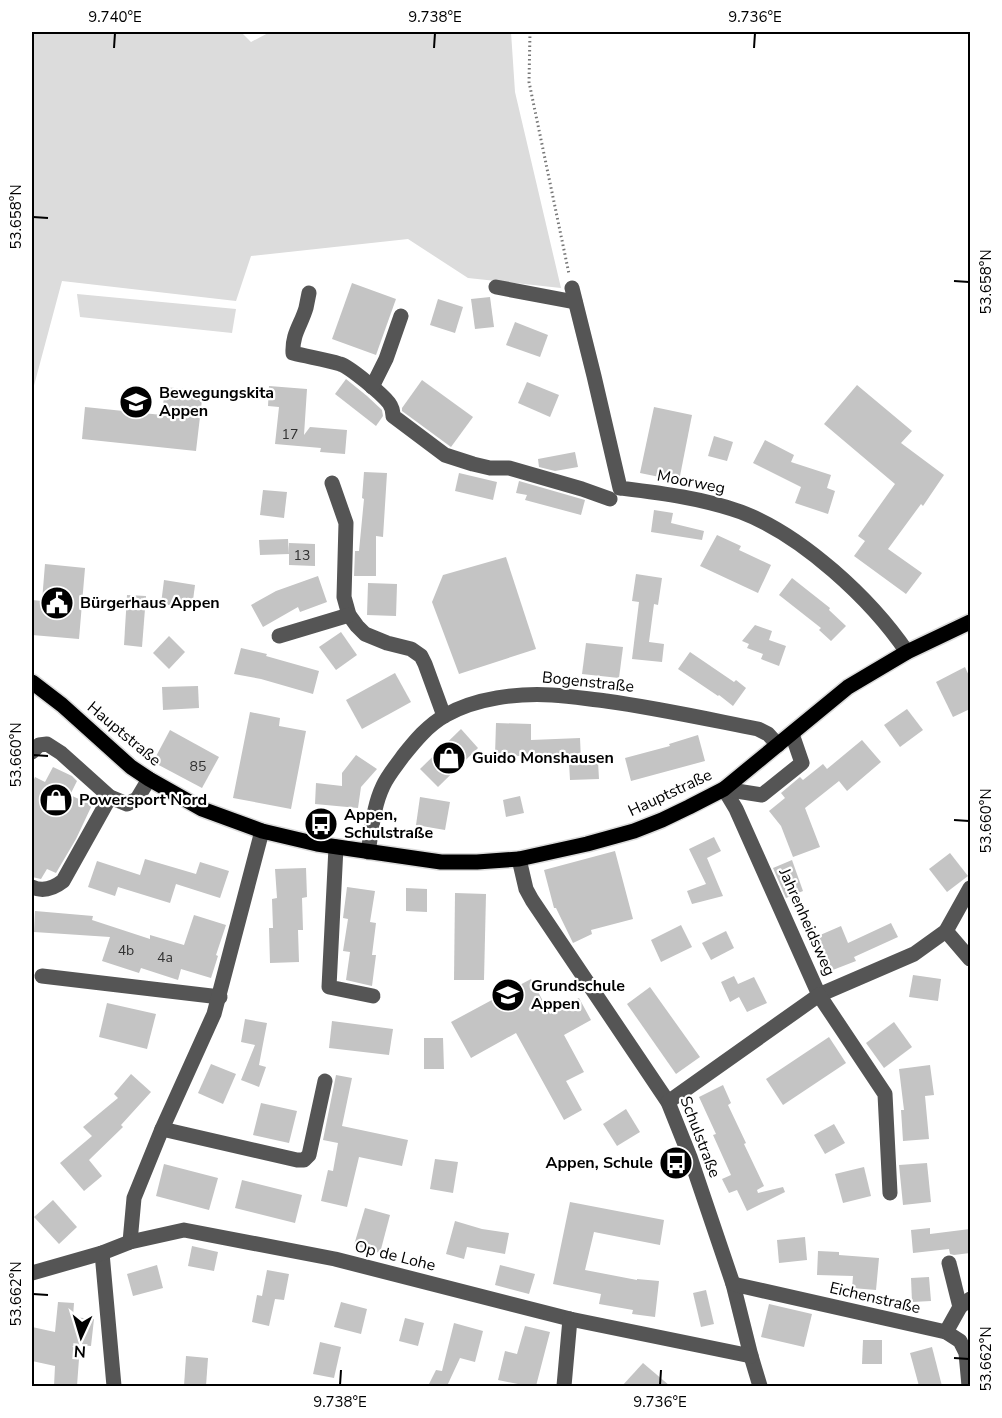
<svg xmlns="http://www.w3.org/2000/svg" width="1002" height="1418" font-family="'Nunito Sans',sans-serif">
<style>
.green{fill:#dcdcdc}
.building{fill:#c4c4c4}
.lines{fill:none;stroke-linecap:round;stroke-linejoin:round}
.major-casing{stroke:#dbdbdb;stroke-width:18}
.path{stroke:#777;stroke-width:3;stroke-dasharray:1.5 3;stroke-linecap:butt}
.minor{stroke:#555;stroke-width:15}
.major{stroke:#000;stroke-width:15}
.ticks{fill:none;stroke:#000;stroke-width:2}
.labels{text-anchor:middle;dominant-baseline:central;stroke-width:4.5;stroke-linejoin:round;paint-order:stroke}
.number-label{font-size:14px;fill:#313131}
.poi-label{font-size:16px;font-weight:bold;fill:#000;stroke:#fff;text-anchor:start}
.street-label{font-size:16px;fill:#000;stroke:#fff}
.neatline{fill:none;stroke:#000;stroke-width:2}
.ticks-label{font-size:15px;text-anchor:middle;fill:#000}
</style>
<rect width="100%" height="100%" fill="#fff"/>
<!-- green -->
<g class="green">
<polygon points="32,32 241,32 251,42 270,32 511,32 515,92 561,288 468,278 408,239 251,256 236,301 62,281 32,393"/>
<polygon points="77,294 236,309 232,333 80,317"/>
</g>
<!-- building -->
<g class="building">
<polygon points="352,283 396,299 376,355 332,339"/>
<polygon points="490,297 494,327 475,329 471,299"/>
<polygon points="438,299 463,307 455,333 430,325"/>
<polygon points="515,322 548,335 540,357 506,345"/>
<polygon points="346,379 367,396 382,410 383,416 376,426 335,394"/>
<polygon points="422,380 473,417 451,447 402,411 402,408"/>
<polygon points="527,382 559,395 550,417 518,403"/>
<polygon points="857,385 912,431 901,443 944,475 923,506 921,504 888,549 922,573 906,594 854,556 865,541 858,536 895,484 824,424"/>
<polygon points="269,386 307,389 304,435 310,427 347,430 345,454 320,452 321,448 275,444 279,407 268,406"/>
<polygon points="165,387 203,391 196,451 82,439 85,407 162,415"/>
<polygon points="654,407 692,415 679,481 640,473"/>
<polygon points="714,436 733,442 727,461 708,456"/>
<polygon points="765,440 794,455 791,462 831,475 827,488 835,491 828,514 795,503 801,487 753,463"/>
<polygon points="575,452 578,467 555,471 539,467 538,459"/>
<polygon points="364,472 387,473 383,537 376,536 376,576 354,576 355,551 359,551 364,499 362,498"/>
<polygon points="459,473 497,482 493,500 455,491"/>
<polygon points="519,481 585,500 581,515 525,500 527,495 516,493"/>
<polygon points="263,490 287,492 284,518 260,515"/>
<polygon points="654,510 673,513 671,523 704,531 702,540 651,532"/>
<polygon points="717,535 741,546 739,550 771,565 758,593 700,566"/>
<polygon points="288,539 289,554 260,555 259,540"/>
<polygon points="289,543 315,544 315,566 289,565"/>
<polygon points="506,557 536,649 459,674 432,602 443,575"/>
<polygon points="45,564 85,568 79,639 32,635 32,600 42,601"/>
<polygon points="636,574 662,578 658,605 654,604 649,642 664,644 662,662 632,659 639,602 632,601"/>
<polygon points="318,576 327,602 300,612 298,607 263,627 251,605 276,591"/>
<polygon points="792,578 830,608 829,610 846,626 831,641 819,630 821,628 779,595"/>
<polygon points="164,580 195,585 192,608 161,604"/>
<polygon points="368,583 397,584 396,616 367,615"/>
<polygon points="127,595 146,596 142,647 124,645"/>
<polygon points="755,625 772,631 769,640 786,646 779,666 761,659 763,654 747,648 749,644 742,641"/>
<polygon points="341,632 357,655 336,670 319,647"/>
<polygon points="169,636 185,652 169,669 153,653"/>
<polygon points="586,643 623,647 619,678 582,674"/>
<polygon points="241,648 267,654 266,656 319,671 313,694 261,679 234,674"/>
<polygon points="690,652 734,682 736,680 746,688 733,706 719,695 718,696 678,669"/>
<polygon points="965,667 970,678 970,709 953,717 936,682"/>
<polygon points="395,673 411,702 362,729 346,700"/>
<polygon points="198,686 199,708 163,710 162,687"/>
<polygon points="907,709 923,730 900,747 884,725"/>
<polygon points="250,712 280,718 279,726 306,731 291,809 233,798"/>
<polygon points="496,723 531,724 531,740 580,738 581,761 598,761 599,779 570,780 569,762 547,762 547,757 495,755"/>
<polygon points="461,729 478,748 438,787 420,769"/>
<polygon points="170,730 219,757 202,788 153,762"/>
<polygon points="698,735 705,761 631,781 625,758 670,746 669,744"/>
<polygon points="862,740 881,762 847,791 839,781 805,808 820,847 793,857 781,826 769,811 785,798 781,793 800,777 803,780 823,764 827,769"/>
<polygon points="356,755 377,769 361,787 358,808 315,804 316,783 342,786 342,773"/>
<polygon points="53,767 72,776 77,781 70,795 92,805 76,839 56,873 47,869 41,879 32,877 32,784 35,777 45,782"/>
<polygon points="520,796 524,813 506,817 503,800"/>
<polygon points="420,797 450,802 445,830 416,825"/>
<polygon points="714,837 721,851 707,858 723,896 692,904 687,891 706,884 689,849"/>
<polygon points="615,851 633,919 591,930 592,934 573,943 556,908 554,908 544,870"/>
<polygon points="950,853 968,876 947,892 929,869"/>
<polygon points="145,859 196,874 200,862 229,871 220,898 176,884 170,903 118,887 115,896 88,887 97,861 140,875"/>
<polygon points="792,860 803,891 786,898 773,868"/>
<polygon points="306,868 307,897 302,898 303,930 298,930 299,962 270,963 269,928 273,928 272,899 277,898 275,869"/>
<polygon points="347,887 375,891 370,922 376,923 372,955 376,955 372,986 346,980 350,952 343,951 348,919 343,918"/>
<polygon points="406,888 427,889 427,912 406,911"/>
<polygon points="455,893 486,894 484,980 454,980"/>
<polygon points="35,911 93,916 92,920 150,939 150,935 184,945 194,915 226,925 216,955 218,956 211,978 181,969 178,980 141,968 139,973 102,961 110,937 34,932"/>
<polygon points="891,923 898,937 854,957 856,961 825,973 811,939 841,926 848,943"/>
<polygon points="681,925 692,947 661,962 651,940"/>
<polygon points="726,931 734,948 711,960 702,943"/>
<polygon points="913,975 941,979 938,1001 909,997"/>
<polygon points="734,976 738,984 754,977 767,1003 747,1012 739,997 730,1002 721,982"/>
<polygon points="531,979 550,1014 579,998 591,1020 564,1035 584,1072 566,1081 582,1110 564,1120 516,1033 471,1058 451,1022"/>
<polygon points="650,987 700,1057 676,1074 627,1004"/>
<polygon points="107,1003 156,1014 147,1049 99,1037"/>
<polygon points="245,1019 267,1023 259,1065 266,1067 259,1087 241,1080 255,1045 241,1042"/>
<polygon points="332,1021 393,1029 389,1055 329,1048"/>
<polygon points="894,1022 912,1047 884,1068 866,1043"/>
<polygon points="829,1037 846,1063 783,1105 766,1079"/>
<polygon points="424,1038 443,1038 444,1069 424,1069"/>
<polygon points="211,1064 236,1074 223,1104 198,1093"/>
<polygon points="930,1065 934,1095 925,1096 929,1139 903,1141 901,1110 904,1110 899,1069"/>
<polygon points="131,1074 151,1092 121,1125 123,1127 89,1160 102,1176 84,1191 60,1163 92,1136 83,1127 118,1098 114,1094"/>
<polygon points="336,1075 352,1078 342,1126 408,1140 402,1166 359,1157 347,1207 321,1201 328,1170 333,1171 338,1143 323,1140"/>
<polygon points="723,1085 731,1103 728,1105 746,1143 744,1144 764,1186 757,1190 758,1193 783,1187 785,1192 747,1211 737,1190 729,1193 722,1179 731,1175 713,1135 716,1134 699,1097"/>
<polygon points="261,1103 297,1111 289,1143 253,1135"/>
<polygon points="626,1109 640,1132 617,1146 603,1124"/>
<polygon points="834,1124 845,1143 825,1154 814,1135"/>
<polygon points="435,1159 458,1162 453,1193 430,1189"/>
<polygon points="927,1163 931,1202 903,1205 899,1165"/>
<polygon points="164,1164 218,1178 209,1210 156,1196"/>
<polygon points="864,1167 871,1196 843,1203 835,1174"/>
<polygon points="242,1180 302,1195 295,1223 235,1208"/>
<polygon points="53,1200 77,1227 59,1244 34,1217"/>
<polygon points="570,1202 664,1220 660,1245 594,1232 585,1270 637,1280 637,1279 659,1281 655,1317 632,1314 633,1310 599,1304 601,1294 553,1284"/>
<polygon points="365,1208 390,1215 380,1253 354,1245"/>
<polygon points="455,1221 482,1229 509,1233 505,1254 467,1247 464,1259 446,1254"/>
<polygon points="930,1228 930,1234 970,1229 970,1253 954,1255 950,1254 949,1249 913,1253 911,1230"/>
<polygon points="805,1237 807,1260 779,1263 777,1240"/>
<polygon points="192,1246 218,1252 214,1271 188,1266"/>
<polygon points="818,1251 839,1252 839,1255 879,1258 876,1290 852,1288 853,1276 817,1275"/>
<polygon points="157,1265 163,1288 133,1296 127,1274"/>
<polygon points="500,1265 535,1274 529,1294 495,1285"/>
<polygon points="267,1270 289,1274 284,1300 275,1299 269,1326 252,1322 257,1295 262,1296"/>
<polygon points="929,1277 931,1301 912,1302 911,1278"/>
<polygon points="706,1290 714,1324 701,1327 693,1293"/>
<polygon points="58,1302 74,1303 73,1317 94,1319 91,1346 80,1345 77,1386 54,1386 55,1366 32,1361 32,1327 55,1332"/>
<polygon points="341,1302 367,1309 361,1334 334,1327"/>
<polygon points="769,1304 812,1314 804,1347 761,1337"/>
<polygon points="405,1318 424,1323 418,1346 399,1341"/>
<polygon points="454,1323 483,1331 475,1362 460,1358 447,1386 428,1386 436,1370 442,1371"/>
<polygon points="525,1326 550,1332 536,1386 528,1386 498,1380 505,1351 517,1354"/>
<polygon points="863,1340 882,1340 882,1364 862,1364"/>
<polygon points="320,1342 341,1347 334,1378 313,1374"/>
<polygon points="932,1347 942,1386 919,1386 910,1353"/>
<polygon points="186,1356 208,1358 206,1386 184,1386"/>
<polygon points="643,1363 670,1386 622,1386"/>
</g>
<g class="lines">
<defs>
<polyline id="major" points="32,682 62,705 131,767 149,779 202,809 262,831 317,844 441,862 477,862 519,859 587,844 634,831 662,820 689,807 724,789 848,687 907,652 970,622"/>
</defs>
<!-- major casing -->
<use href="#major" class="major-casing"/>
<!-- path -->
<polyline class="path" points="530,32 529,82 569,274"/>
<!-- minor -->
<g class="minor">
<polyline points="496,287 575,302"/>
<path d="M572 288 594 376 620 488C660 493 702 498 741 512 802 535 871 599 907 652"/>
<path d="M309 293C308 298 307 303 306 308 301 325 292 334 293 353 308 357 325 359 340 364 350 367 382 394 389 403 392 407 393 411 393 416L445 455 473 464 490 468H509L582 489 610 499"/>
<polyline points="372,387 386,359 401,316"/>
<polyline points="332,483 346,523 344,597 349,615 357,626 365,634 387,643 411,649 421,656 425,664 444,716"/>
<polyline points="279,636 349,615"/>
<polyline points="32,752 39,745 47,744 61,753 110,797 127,804 137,799 149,779"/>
<polyline points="724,789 736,809 819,995 914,954 946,931 970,888"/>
<polyline points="724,789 762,795 802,763 792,734"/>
<polyline points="336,847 329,987 373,996"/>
<path d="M368 852C372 830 373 807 383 786 388 775 396 766 403 756 415 741 428 725 446 715 476 698 517 693 552 695 570 696 588 699 606 701 657 708 707 719 758 729L768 734 778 745"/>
<polyline points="519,859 526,889 532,900 668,1102 690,1157 733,1284 751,1356 760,1386"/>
<path d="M32 887C43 892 54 888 63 881L110 797"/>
<polyline points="946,931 970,959"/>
<polyline points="42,976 220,997"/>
<polyline points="668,1102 819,995 885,1094 890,1193"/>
<polyline points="162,1129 297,1160 304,1160 309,1155 325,1081"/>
<polyline points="130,1242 134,1198 162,1129 214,1014 262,831"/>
<polyline points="102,1253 114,1386"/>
<polyline points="949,1263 960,1307"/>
<polyline points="32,1273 102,1253 130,1242 184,1230 335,1259 570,1319 751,1356"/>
<polyline points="733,1284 946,1332 960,1341 966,1353 969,1386"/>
<polyline points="946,1332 960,1307 970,1299"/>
<polyline points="564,1386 570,1319"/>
</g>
<!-- major -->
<use href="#major" class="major"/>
</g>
<!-- ticks -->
<path class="ticks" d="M114 48 115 33M434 48 435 33M754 48 755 33M33 217 48 218M954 281 969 282M33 755 48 756M954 820 969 821M33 1294 48 1295M954 1358 969 1359M340 1385 341 1370M660 1385 661 1370"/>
<!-- icons -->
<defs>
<symbol id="school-disc" viewBox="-11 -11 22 22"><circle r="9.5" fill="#000" stroke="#fff"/><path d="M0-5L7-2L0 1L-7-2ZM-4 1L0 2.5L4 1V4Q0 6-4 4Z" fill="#fff"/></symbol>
<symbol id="civic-disc" viewBox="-11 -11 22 22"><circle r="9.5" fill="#000" stroke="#fff"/><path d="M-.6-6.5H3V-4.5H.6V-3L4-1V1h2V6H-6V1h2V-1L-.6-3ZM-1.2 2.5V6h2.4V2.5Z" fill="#fff"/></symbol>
<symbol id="shop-disc" viewBox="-11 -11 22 22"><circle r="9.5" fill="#000" stroke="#fff"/><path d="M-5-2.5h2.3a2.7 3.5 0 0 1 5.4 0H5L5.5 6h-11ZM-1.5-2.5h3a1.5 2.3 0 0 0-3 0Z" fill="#fff"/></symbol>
<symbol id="bus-disc" viewBox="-11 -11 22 22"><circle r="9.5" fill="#000" stroke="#fff"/><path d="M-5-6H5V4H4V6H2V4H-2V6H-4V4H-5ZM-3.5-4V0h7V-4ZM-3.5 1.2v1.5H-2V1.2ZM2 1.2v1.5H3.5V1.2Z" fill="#fff"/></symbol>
</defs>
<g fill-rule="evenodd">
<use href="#school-disc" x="117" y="383" width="38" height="38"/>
<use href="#civic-disc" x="38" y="584" width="38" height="38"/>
<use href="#shop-disc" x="430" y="739" width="38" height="38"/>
<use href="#shop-disc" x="37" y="781" width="38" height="38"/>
<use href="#bus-disc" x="302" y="805" width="38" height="38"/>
<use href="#school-disc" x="489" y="976" width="38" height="38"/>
<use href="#bus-disc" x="657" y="1144" width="38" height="38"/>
</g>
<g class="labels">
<!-- number labels -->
<g class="number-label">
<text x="290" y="434">17</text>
<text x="302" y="555">13</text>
<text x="198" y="766">85</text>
<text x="126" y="950">4b</text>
<text x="165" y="957">4a</text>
</g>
<!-- poi labels -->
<g class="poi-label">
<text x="159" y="393">Bewegungskita<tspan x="159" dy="18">Appen</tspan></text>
<text x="80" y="603">Bürgerhaus Appen</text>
<text x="472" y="758">Guido Monshausen</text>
<text x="79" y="800">Powersport Nord</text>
<text x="344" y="815">Appen,<tspan x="344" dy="18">Schulstraße</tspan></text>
<text x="531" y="986">Grundschule<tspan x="531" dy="18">Appen</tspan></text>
<text x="653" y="1163" text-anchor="end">Appen, Schule</text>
</g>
<!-- street labels -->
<g class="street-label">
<text transform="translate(691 482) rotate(11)">Moorweg</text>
<text transform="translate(588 682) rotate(6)">Bogenstraße</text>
<text transform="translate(124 734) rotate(40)">Hauptstraße</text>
<text transform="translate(670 793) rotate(-25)">Hauptstraße</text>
<text transform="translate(807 922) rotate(66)">Jahrenheidsweg</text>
<text transform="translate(700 1137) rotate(69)">Schulstraße</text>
<text transform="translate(395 1256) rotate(14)">Op de Lohe</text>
<text transform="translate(875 1298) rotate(13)">Eichenstraße</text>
</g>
</g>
<!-- border -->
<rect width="1002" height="1418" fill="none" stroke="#ffffff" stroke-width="66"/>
<!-- north arrow -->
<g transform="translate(81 1337) rotate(184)" stroke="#ffffff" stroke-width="4.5" paint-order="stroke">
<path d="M0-4.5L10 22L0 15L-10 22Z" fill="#000000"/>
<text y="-9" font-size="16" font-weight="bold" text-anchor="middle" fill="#000000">N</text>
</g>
<rect x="33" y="33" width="936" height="1352" class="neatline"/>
<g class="ticks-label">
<text x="115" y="22">9.740°E</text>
<text x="435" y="22">9.738°E</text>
<text x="755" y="22">9.736°E</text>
<text transform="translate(16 217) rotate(-90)" y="5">53.658°N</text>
<text transform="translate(986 282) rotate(-90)" y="5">53.658°N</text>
<text transform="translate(16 755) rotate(-90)" y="5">53.660°N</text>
<text transform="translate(986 821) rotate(-90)" y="5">53.660°N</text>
<text transform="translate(16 1294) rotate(-90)" y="5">53.662°N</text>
<text transform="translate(986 1359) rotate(-90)" y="5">53.662°N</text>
<text x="340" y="1407">9.738°E</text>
<text x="660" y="1407">9.736°E</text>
</g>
</svg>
